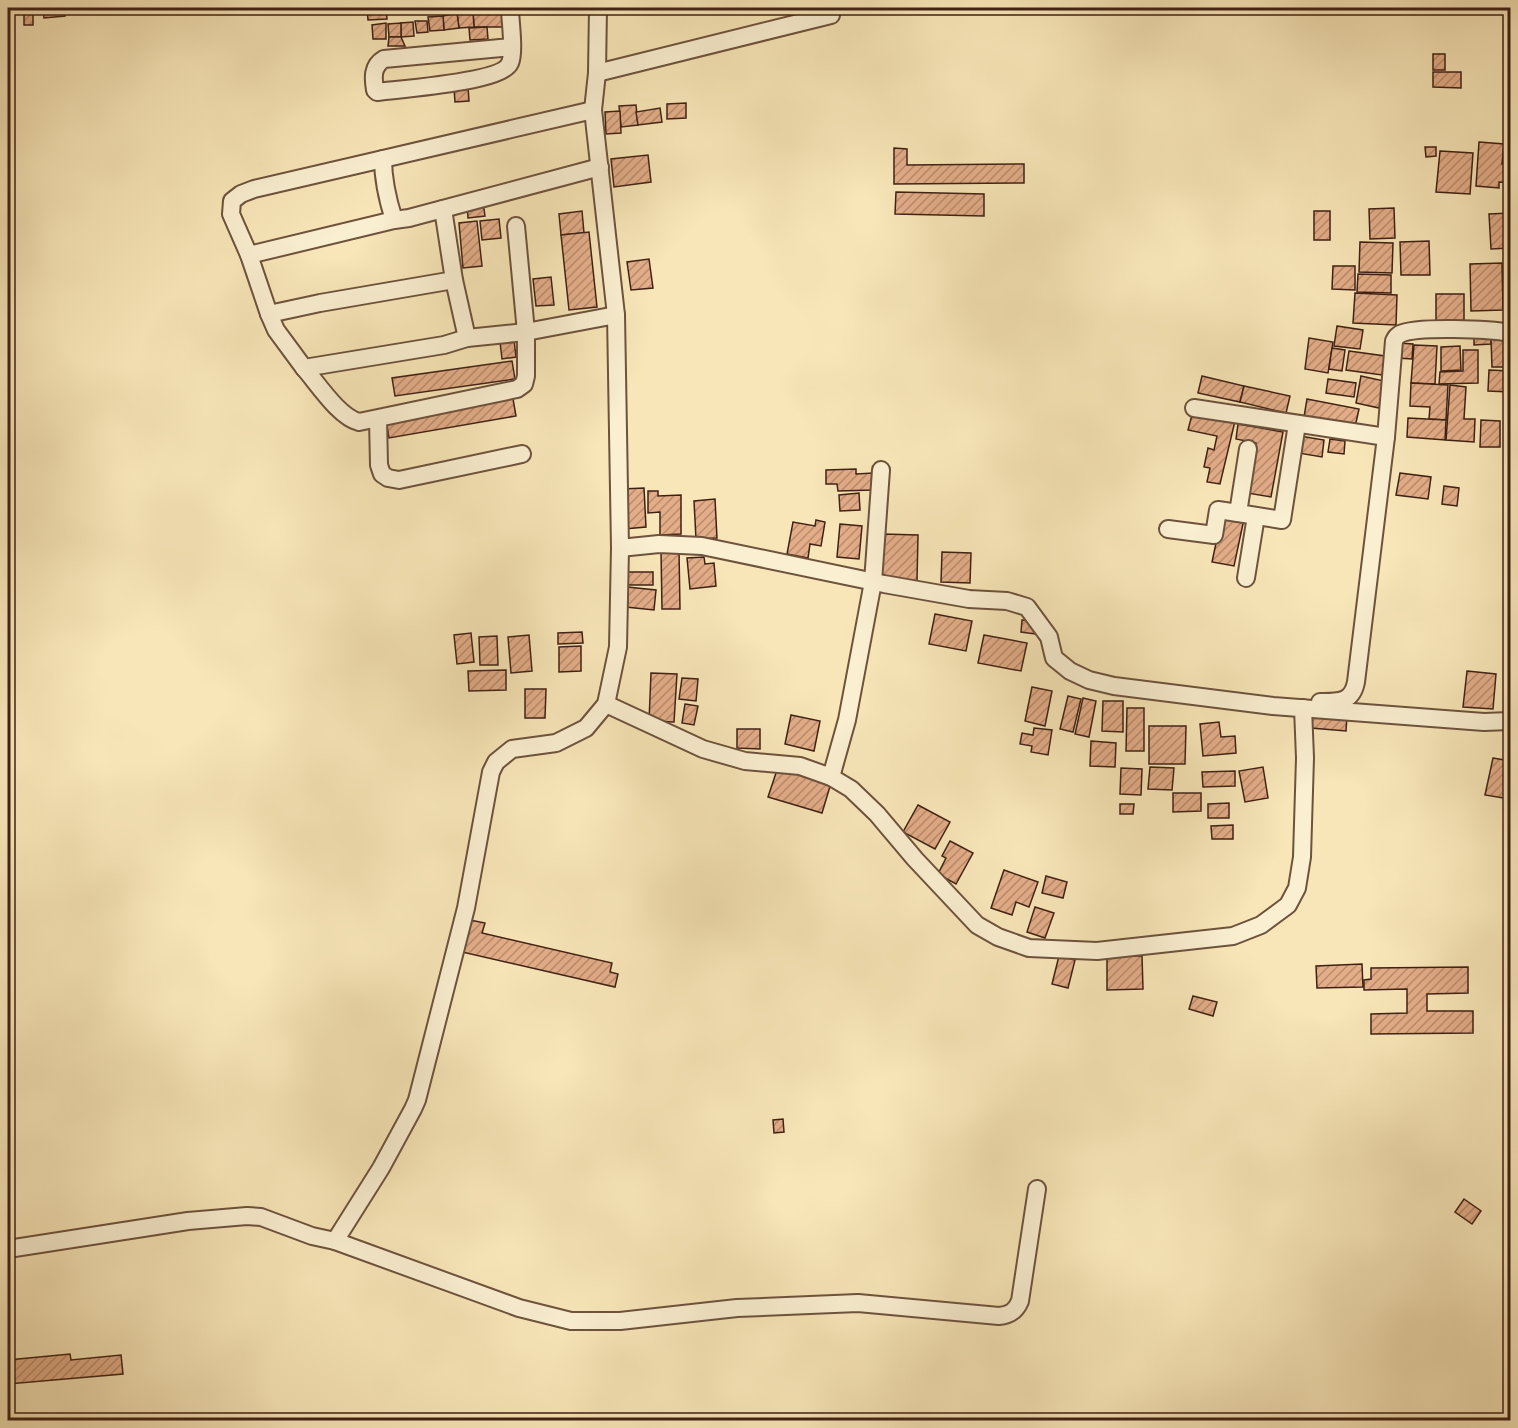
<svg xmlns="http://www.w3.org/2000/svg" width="1518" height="1428" font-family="'Old Standard TT',serif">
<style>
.building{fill:url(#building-hatch);stroke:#3f2114;stroke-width:1.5}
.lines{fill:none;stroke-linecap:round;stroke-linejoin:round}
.street-casing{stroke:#6d523d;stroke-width:20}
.street{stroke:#faefd1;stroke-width:16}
</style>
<defs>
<pattern id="building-hatch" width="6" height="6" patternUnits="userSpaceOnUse" patternTransform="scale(1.5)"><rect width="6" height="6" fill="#e3ad88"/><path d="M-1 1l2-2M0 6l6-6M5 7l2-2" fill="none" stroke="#b98c6e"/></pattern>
</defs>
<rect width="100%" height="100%" fill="#f8e6b8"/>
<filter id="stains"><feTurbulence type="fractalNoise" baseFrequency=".00333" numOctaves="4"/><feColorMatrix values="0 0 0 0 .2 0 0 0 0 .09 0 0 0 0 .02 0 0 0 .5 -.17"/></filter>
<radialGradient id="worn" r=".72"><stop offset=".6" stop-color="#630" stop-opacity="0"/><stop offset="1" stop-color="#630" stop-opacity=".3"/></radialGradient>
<!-- building -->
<g class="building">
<polygon points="43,8 64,8 65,16 44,18"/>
<polygon points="367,8 386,8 387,19 368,20"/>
<polygon points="33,9 33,25 24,25 24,13"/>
<polygon points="505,11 506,27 474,27 473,12"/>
<polygon points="473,12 474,27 459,28 457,13"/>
<polygon points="457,13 459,28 444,30 443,16"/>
<polygon points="443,16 444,30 430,31 428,17"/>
<polygon points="415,21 427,21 428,32 417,33"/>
<polygon points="413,22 414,36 401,37 401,23"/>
<polygon points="386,23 386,39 373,39 372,25"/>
<polygon points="401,23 401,37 389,37 388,24"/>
<polygon points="487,27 488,39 470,40 469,28"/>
<polygon points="389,37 401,37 405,46 388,46"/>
<rect x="1433" y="54" width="12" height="16"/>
<polygon points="1433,72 1461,72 1461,88 1433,87"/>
<polygon points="468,87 469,101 455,102 454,88"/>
<polygon points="686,103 686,118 667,119 667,104"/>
<polygon points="636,105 638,125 621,127 619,106"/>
<polygon points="660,108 662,122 638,125 636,112"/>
<polygon points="620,111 621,133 606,134 605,112"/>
<polygon points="1479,142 1504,144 1502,164 1510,164 1510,183 1499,182 1499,188 1476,186"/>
<polygon points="1425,147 1436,147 1436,156 1426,157"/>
<polygon points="894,148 907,149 907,165 1024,164 1024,183 894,184"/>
<polygon points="1440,151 1473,153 1470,194 1436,192"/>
<polygon points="648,155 651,182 614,187 611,159"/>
<polygon points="896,192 984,194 984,216 895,214"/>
<polygon points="483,202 485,216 468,218 467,204"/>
<polygon points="1394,208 1395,238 1370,239 1369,209"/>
<polygon points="582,211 584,233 561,235 559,214"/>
<rect x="1314" y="211" width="16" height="29"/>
<polygon points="1510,213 1510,248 1491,249 1489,214"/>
<polygon points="499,219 501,238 482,240 480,221"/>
<polygon points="477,221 482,266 463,268 459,223"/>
<polygon points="589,232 597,307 569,310 561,235"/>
<polygon points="1429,241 1430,275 1401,275 1400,242"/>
<polygon points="1360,242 1393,243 1392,273 1359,272"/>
<polygon points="649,259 653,288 631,290 627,262"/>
<polygon points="1502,263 1503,310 1471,311 1470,264"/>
<polygon points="1333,266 1355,266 1355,290 1332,289"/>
<polygon points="1358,274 1391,275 1391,293 1357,292"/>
<polygon points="551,277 554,305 536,306 533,279"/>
<polygon points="1355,293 1397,295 1396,325 1353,323"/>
<rect x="1436" y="294" width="28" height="29"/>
<polygon points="1507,296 1510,296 1510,326 1506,325"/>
<polygon points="1337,326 1363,330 1360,349 1334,346"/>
<polygon points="1309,338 1333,342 1328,373 1305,369"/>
<polygon points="1474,338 1493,339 1491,339 1491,344 1474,345"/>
<polygon points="1505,338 1506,367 1492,367 1491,339"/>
<polygon points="514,340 516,357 502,359 500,342"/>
<polygon points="1398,343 1413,344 1412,359 1397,358"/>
<polygon points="1414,345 1437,346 1435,384 1411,383"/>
<polygon points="1460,346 1461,370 1441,371 1441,347"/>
<polygon points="1332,348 1345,350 1342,371 1329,369"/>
<polygon points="1463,350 1478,350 1478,383 1439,384 1440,372 1463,371"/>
<polygon points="1349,351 1385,356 1382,375 1346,370"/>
<polygon points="512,361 515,379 395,396 392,378"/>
<polygon points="1489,370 1510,371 1510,392 1488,391"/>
<polygon points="1202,376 1244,386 1240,402 1198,393"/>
<polygon points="1361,376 1384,381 1379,408 1356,403"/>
<polygon points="1328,379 1356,383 1354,397 1326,393"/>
<polygon points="1411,383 1448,385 1446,420 1429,419 1430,407 1410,406"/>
<polygon points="1450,385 1466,387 1464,419 1475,419 1474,442 1446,440"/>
<polygon points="1244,386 1290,396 1286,413 1240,402"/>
<polygon points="513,399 516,416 389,438 386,421"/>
<polygon points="1307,399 1359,409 1355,427 1304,417"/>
<polygon points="1193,411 1235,421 1220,484 1207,482 1210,468 1204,467 1208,448 1214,450 1217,436 1188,430"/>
<polygon points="1408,418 1446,420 1445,440 1407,437"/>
<polygon points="1481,420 1500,421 1500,447 1480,447"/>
<polygon points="1238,424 1283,432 1271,497 1247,493 1256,443 1236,439"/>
<polygon points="1300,436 1324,440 1322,457 1298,453"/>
<polygon points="1330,439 1345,441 1344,454 1328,452"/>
<polygon points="856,469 856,474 873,473 873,490 838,491 837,484 826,484 826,470"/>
<polygon points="1400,473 1431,477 1428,499 1396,495"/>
<polygon points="1444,486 1459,488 1457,506 1442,504"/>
<polygon points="644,488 646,527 624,529 622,489"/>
<polygon points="648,491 658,491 658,496 681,495 681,534 660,535 660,512 648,513"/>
<polygon points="859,493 860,510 840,511 839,495"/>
<polygon points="715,499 717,538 696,539 694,501"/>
<polygon points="1222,515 1244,519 1234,566 1212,562"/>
<polygon points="816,520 825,522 821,546 810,544 808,558 787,554 793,522 815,526"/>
<polygon points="840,524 862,526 859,559 837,557"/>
<polygon points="883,534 918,535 917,581 882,580"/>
<polygon points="661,550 679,550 680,609 662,609"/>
<polygon points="942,552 971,553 970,583 941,582"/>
<polygon points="704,557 705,564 714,563 716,586 690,589 687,558"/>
<rect x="626" y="572" width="27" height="13"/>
<polygon points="627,587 656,590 654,610 626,607"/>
<polygon points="935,614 972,621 966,651 929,644"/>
<polygon points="1022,620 1036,621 1035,634 1021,632"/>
<polygon points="582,632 583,643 558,644 558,633"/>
<polygon points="471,633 474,662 457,664 454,635"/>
<polygon points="529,635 532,671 511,673 508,637"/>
<polygon points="984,635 1027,643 1021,671 978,663"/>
<polygon points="497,636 498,665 480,665 479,637"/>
<polygon points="581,646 581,671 559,672 559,647"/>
<polygon points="506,670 506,690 469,691 468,671"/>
<polygon points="1467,671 1496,674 1493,709 1463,707"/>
<polygon points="651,673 677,674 674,722 649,721"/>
<polygon points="682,678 698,679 696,701 679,699"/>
<polygon points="1032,687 1052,691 1045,726 1025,721"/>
<polygon points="525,689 546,689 545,718 525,718"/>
<polygon points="1068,696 1081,699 1073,732 1060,729"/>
<polygon points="1083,698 1096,701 1089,737 1075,734"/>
<polygon points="1103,701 1123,701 1123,732 1102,731"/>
<polygon points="685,704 698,706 694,725 682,723"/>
<polygon points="1127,708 1144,708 1144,751 1126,751"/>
<polygon points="1313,713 1347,716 1346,731 1311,728"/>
<polygon points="791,715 820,721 814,751 785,744"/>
<polygon points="1219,722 1221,737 1235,736 1236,753 1203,756 1200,724"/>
<polygon points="1149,726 1186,726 1185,764 1149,764"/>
<polygon points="1034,728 1052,730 1048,755 1031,752 1032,746 1020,744 1022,733 1033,735"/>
<polygon points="737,729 760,729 760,749 737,748"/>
<polygon points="1091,741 1116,743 1115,767 1090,766"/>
<polygon points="1493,758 1510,761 1510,799 1485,795"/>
<polygon points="778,767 831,783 822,813 768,797"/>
<polygon points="1150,767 1174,768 1172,790 1148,789"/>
<polygon points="1263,767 1268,798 1245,802 1239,771"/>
<polygon points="1121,768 1142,769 1141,795 1120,794"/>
<polygon points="1235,771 1235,786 1203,787 1202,772"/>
<polygon points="1173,793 1201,793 1201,811 1173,812"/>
<polygon points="1229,803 1229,818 1208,818 1208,804"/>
<polygon points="1120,804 1134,804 1133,814 1120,814"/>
<polygon points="918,805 950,822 935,849 903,832"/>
<polygon points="1233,825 1233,839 1212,839 1211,826"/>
<polygon points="950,841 973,853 956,884 938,874 946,858 942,856"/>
<polygon points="1004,870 1038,882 1029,907 1016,902 1012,915 991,908"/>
<polygon points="1046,876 1067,882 1063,898 1042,893"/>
<polygon points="1035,907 1054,913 1045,938 1027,932"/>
<polygon points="470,920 485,923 482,933 612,963 610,972 618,974 615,987 462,952"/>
<polygon points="1059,956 1075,960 1068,988 1052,984"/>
<polygon points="1107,956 1142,956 1143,989 1107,990"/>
<polygon points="1362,964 1363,987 1317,988 1316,966"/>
<polygon points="1468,967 1468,993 1427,994 1427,1011 1473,1011 1473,1033 1371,1034 1371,1014 1407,1013 1407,989 1364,990 1364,980 1371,979 1371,968"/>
<polygon points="1193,996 1217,1002 1213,1016 1189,1009"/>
<polygon points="783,1119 784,1132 774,1133 773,1120"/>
<polygon points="1464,1199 1481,1211 1472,1224 1455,1212"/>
<polygon points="70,1354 71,1360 121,1355 123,1374 8,1384 8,1360"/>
</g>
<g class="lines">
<defs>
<g id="street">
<path d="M510 8C510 21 515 51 510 63 502 82 400 89 377 92L375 90C373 78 372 66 384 59L511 47"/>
<polyline points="597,73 831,15"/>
<path d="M593 110 383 159C383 180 388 201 394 220L409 218 600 167"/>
<polyline points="443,209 454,280 320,303 269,314 276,330 304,368 444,345 467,338 526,332 616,315"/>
<polyline points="249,255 394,220"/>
<polyline points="454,280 467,338"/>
<polyline points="269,314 249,255 231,214 232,201 241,194 254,189 383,159"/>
<path d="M304 368C318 384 339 417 359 422L517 389 524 384 526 376V332L516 226"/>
<polyline points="1194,408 1386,437"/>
<polyline points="378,419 379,465 382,474 388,478 399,480 522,454"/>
<polyline points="1248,449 1238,513 1282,520 1297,424"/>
<polyline points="1168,529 1214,535 1218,510 1238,513"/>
<polyline points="620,548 659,544 702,546 884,584 969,599 1007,601 1027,607 1049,637 1054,658 1070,671 1089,680 1114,686 1273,706 1484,722 1510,721"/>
<polyline points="1246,578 1256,516"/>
<path d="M1320 702C1338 702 1352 703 1356 682L1386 437 1394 341C1396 337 1396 337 1400 334 1416 326 1491 329 1510 333"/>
<polyline points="606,704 703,749 745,761 800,766 831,777 851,789 877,814 915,859 977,925 998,937 1029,948 1097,951 1233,936 1261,925 1288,905 1297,888 1302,857 1305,758 1303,708"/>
<polyline points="831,777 847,720 873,582 881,470"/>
<path d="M335 1241 519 1308 571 1321H620L737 1308 858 1303 999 1316C1010 1315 1016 1311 1020 1301L1037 1189"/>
<polyline points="8,1249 188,1221 247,1216 261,1217 312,1236 335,1241 381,1168 413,1109 417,1100 466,908 491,772 496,762 512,749 556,743 586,728 606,704 618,647 620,548 616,315 593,110 597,73 598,8"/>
</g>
</defs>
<!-- street casing -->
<use href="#street" class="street-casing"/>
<!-- street -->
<use href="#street" class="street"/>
</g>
<!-- margin -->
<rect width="1518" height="1428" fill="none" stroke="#f8e6b8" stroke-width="30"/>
<rect x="9" y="9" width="1500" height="1410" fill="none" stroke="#3f2114" stroke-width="3"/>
<rect x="15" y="15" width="1488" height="1398" fill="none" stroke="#3f2114" stroke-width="1.5"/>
<rect width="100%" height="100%" filter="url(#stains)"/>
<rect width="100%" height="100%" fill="url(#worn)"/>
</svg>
